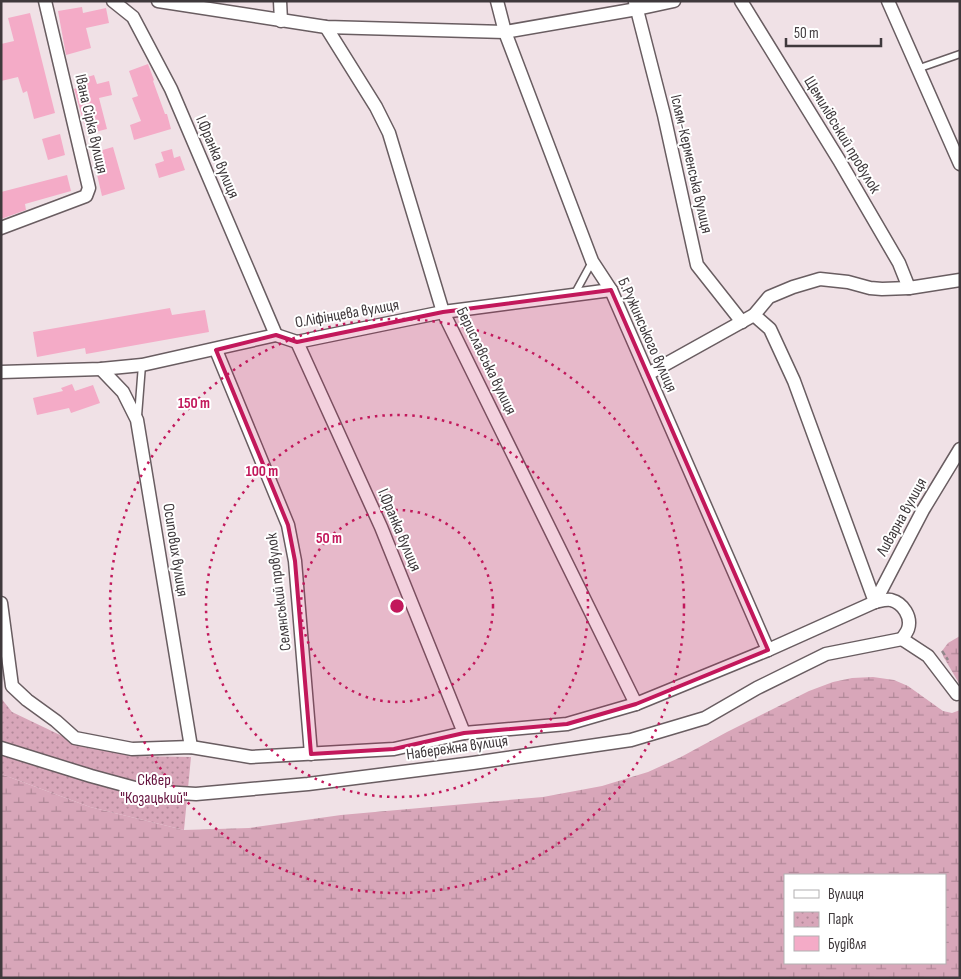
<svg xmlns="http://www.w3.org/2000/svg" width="961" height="979" font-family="'Sofia Sans Condensed',sans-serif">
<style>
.wetland{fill:url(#wetland-marsh);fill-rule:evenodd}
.park{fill:url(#park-dots)}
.building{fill:#f4abc7}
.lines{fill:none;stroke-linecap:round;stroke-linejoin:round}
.lane-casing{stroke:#695d61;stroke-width:9}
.street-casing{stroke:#695d61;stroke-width:15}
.path{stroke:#91878b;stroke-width:2.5;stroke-dasharray:5 2.5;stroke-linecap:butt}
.lane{stroke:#fff;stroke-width:6}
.street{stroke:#fff;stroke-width:12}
.marked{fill:#c2185b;fill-opacity:0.2;stroke:#c2185b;stroke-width:4;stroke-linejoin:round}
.ring{fill:none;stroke:#c2185b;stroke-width:2.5;stroke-dasharray:2.5 5}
.labels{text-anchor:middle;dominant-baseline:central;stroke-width:4;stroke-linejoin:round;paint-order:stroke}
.street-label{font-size:16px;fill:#3f393c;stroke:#fff}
.park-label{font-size:16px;fill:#65123d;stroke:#fff}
.centre{fill:#c2185b;stroke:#fff;stroke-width:2.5}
.ring-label{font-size:15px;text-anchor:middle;font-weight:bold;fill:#c2185b;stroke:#fff;stroke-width:4;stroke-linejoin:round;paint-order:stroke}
</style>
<defs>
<pattern id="wetland-marsh" width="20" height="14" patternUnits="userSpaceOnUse" patternTransform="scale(1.25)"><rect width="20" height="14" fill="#d8a6b9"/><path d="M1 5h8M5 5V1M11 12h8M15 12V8" fill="none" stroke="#b18898"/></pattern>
<pattern id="park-dots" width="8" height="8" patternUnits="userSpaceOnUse" patternTransform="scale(1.25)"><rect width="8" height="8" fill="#d8a6b9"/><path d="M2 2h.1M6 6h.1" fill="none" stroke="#b18898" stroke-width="1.8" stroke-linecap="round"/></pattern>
</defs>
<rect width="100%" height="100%" fill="#f0e1e6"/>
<!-- wetland -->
<g class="wetland">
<polygon points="960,636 960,685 943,656 942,651 948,643"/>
<path d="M873 677 894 680 908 686 943 711 952 713 960 710V978H1V774L90 807 184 830 249 828 341 815 543 797 602 786 648 772 681 757 727 732 809 691 833 682 852 678ZM785 875H945V963H785Z"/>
</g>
<!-- park -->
<polygon class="park" points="1,698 12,712 81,745 132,756 191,757 184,830 90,807 1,774"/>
<!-- building -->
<g class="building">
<polygon points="82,7 83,13 106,8 109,23 86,28 91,48 66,55 58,11"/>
<polygon points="30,13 55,113 34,119 27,91 23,93 18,77 1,81 1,44 14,41 8,18"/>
<polygon points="148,64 154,80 153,81 165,114 167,114 171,129 134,140 130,125 141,121 132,98 138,96 129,71"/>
<polygon points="94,75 97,84 109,81 112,95 99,98 107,129 87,134 74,89 83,86 81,79"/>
<polygon points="60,134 65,155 48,160 42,139"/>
<polygon points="113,147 125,189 102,196 92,153"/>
<polygon points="172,149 174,158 180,156 185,170 159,178 155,164 164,161 161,152"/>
<polygon points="67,175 71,191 25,204 26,210 1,219 1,192"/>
<polygon points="170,308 172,315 205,310 209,332 86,354 85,348 37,357 33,332"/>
<polygon points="72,384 75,391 93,385 100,403 71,413 69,408 37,415 33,398 63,391 61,388"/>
</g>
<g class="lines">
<defs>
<g id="lane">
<polyline points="917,69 960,54"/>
<polyline points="574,295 592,262"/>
<polyline points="138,416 142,365"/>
</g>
<g id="street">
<polyline points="113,1 133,17 171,89 276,335"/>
<polyline points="158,1 326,27 505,32 637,9 674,1"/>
<polyline points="280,1 281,21"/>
<polyline points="497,1 505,32 592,261 611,290 768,650"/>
<polyline points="741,1 839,160 899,263 909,288"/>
<polyline points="888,1 960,164"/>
<polyline points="635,2 664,115 697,265 742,322"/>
<polyline points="326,27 376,107 389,133 443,312 636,704"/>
<polyline points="1,228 86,196 89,188 45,1"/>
<polyline points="754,315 770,329 794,381 875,602"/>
<polyline points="297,342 381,527 464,733"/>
<polyline points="216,350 288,525 295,561 311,754"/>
<polyline points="101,369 123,392 137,420 191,747"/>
<polyline points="1,372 101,369 142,365 276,335 297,342 443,312 611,290"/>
<polyline points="648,374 754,315 769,297 793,287 820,279 848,282 870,288 882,289 909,288 960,280"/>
<polyline points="875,602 923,510 960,449"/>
<path d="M1 603 12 686 27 700 56 721 75 738 132 749 191 747 251 757 394 749 464 733 567 724 636 704 768 650 875 602C880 601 886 599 891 600 903 603 912 617 908 629 907 632 904 636 902 639"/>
<polyline points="902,639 928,656 957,694"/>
<polyline points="1,748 91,776 146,791 196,794 308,784 473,763 631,740 705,718 757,688 826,654 902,639"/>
</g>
</defs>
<!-- lane casing -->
<use href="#lane" class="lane-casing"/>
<!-- street casing -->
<use href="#street" class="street-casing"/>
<!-- path -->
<polyline class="path" points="942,651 948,660"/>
<!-- lane -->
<use href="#lane" class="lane"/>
<!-- street -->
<use href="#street" class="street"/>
</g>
<!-- marked area -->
<path class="marked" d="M611 290 768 650 636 704 567 724 464 733 394 749 311 754 295 561 288 525 216 350 276 335 297 342 443 312Z"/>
<!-- distance rings -->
<g class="ring">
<circle cx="397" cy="606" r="96"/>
<circle cx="397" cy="606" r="191"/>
<circle cx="397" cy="606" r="287"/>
</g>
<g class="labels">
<!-- street labels -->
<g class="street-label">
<text transform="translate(91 124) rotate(77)">Івана Сірка вулиця</text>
<text transform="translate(842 135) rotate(59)">Щемилівський провулок</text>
<text transform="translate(217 157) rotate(67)">І.Франка вулиця</text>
<text transform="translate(691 164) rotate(77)">Іслям-Керменська вулиця</text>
<text transform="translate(347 314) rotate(-10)">О.Ліфінцева вулиця</text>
<text transform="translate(647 335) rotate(66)">Б.Ружинського вулиця</text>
<text transform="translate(486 361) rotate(64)">Бериславська вулиця</text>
<text transform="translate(902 517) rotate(-61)">Ливарна вулиця</text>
<text transform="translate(399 530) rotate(67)">І.Франка вулиця</text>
<text transform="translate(175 550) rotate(81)">Осипових вулиця</text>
<text transform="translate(279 592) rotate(-97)">Селянський провулок</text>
<text transform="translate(457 748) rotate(-8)">Набережна вулиця</text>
</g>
<!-- park labels -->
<g class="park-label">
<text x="154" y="780">Сквер<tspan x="154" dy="18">"Козацький"</tspan></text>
</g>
</g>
<circle cx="397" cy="606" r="8" class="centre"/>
<g class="ring-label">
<text x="194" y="408">150 m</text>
<text x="262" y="476">100 m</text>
<text x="329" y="543">50 m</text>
</g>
<!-- border -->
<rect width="961" height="979" fill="none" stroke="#3f393c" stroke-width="5"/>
<!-- legend -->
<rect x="784" y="874" width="162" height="90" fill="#ffffff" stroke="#b2b0b1"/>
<rect x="794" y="890" width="25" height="8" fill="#ffffff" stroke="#b2b0b1"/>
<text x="828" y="899" font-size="15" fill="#3f393c">Вулиця</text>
<rect x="794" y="912" width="25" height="15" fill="url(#park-dots)" stroke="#b2b0b1"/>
<text x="828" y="924" font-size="15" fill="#3f393c">Парк</text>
<rect x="794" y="936" width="25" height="15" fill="#f4abc7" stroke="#b2b0b1"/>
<text x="828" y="949" font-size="15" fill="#3f393c">Будівля</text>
<!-- scale -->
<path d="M786 38v8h95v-8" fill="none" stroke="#3f393c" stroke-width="2.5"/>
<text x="794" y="38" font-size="15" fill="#3f393c" stroke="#ffffff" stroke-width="4" paint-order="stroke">50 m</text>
</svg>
